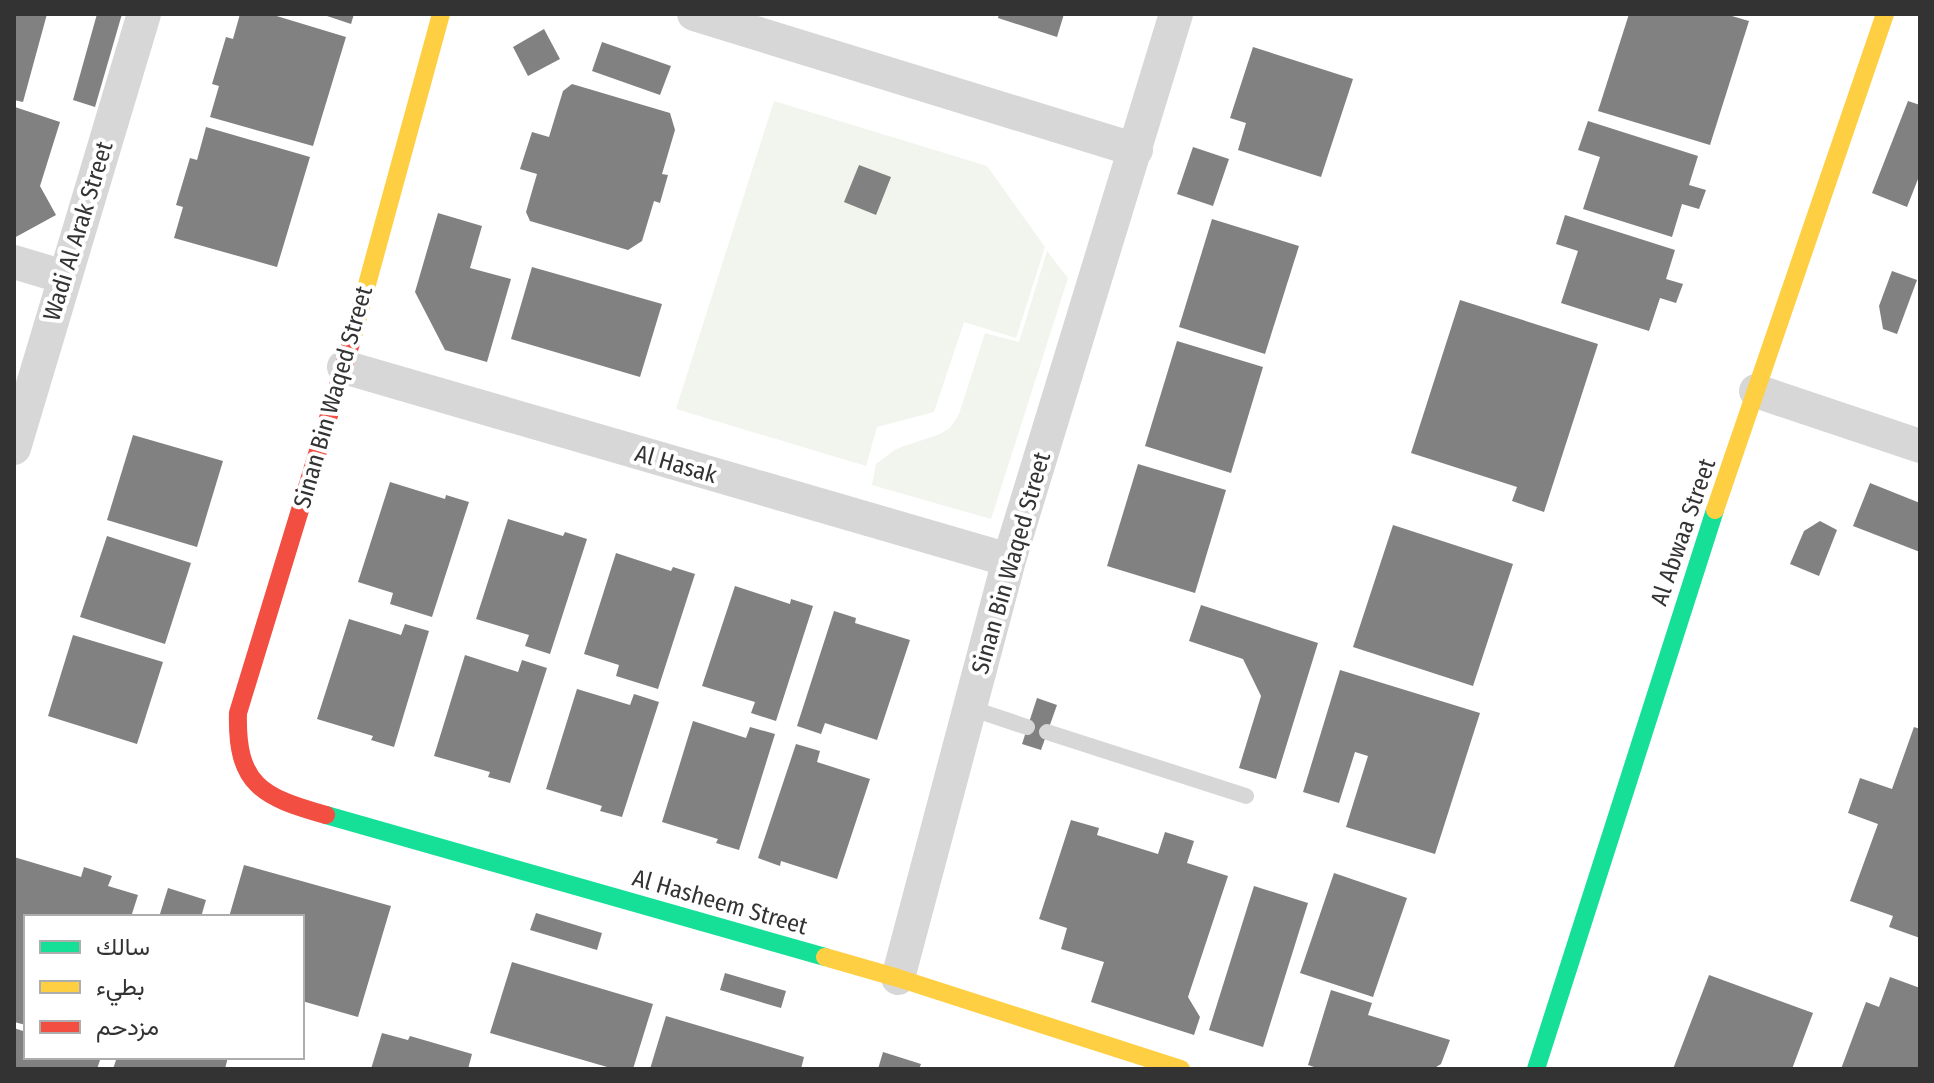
<svg xmlns="http://www.w3.org/2000/svg" width="1934" height="1083" font-family="'Fira Sans Condensed',Vazirmatn,sans-serif">
<style>
.green{fill:#f1f5ed}
.building{fill:#818181}
.lines{fill:none;stroke-linecap:round;stroke-linejoin:round}
.lane{stroke:#d7d7d7;stroke-width:16}
.street{stroke:#d7d7d7;stroke-width:34}
.fast{stroke:#16e098;stroke-width:18}
.slow{stroke:#ffcf43;stroke-width:18}
.jam{stroke:#f24e42;stroke-width:18}
.labels{text-anchor:middle;dominant-baseline:central;stroke-width:8;stroke-linejoin:round;paint-order:stroke}
.street-label{font-size:24px;fill:#333;stroke:#fff}
</style>
<rect width="100%" height="100%" fill="#fff"/>
<!-- green -->
<g class="green">
<polygon points="774,101 987,166 1045,247 1016,338 964,322 934,412 877,427 866,466 676,409"/>
<polygon points="1047,251 1068,278 991,519 872,485 876,464 896,449 940,434 950,428 959,414 985,333 1019,342"/>
</g>
<!-- building -->
<g class="building">
<polygon points="14,14 47,14 23,102 14,100"/>
<polygon points="97,14 122,14 95,107 73,100"/>
<polygon points="240,14 270,14 346,37 313,146 210,117 219,86 212,84 226,37 233,39"/>
<polygon points="321,14 354,14 351,24"/>
<polygon points="999,14 1064,14 1057,37 998,18"/>
<polygon points="1629,14 1725,14 1749,21 1710,145 1598,111"/>
<polygon points="544,29 560,59 528,76 513,47"/>
<polygon points="602,42 671,66 660,95 592,71"/>
<polygon points="1253,47 1353,79 1321,177 1238,150 1246,123 1230,118"/>
<polygon points="572,84 670,113 675,130 662,174 668,175 660,203 654,201 642,241 628,250 530,221 526,212 537,174 520,169 532,132 549,137 563,91"/>
<polygon points="1908,101 1920,105 1920,174 1907,207 1872,193"/>
<polygon points="15,107 60,122 40,186 56,215 14,238"/>
<polygon points="1588,121 1698,156 1689,185 1706,190 1699,209 1682,204 1672,237 1583,209 1600,157 1578,150"/>
<polygon points="206,127 310,157 277,267 174,238 183,207 176,205 190,158 197,160"/>
<polygon points="1193,147 1229,159 1213,206 1177,194"/>
<polygon points="859,165 891,177 876,215 844,202"/>
<polygon points="438,213 482,226 470,268 511,279 487,362 445,350 415,292"/>
<polygon points="1565,215 1675,250 1666,279 1683,284 1676,303 1660,298 1649,331 1561,303 1578,251 1556,244"/>
<polygon points="1212,219 1299,246 1265,354 1179,327"/>
<polygon points="532,267 662,304 640,377 511,339"/>
<polygon points="1892,271 1917,280 1897,334 1883,329 1879,306"/>
<polygon points="1460,300 1598,344 1544,512 1512,501 1517,487 1411,453"/>
<polygon points="1177,341 1263,367 1231,473 1145,446"/>
<polygon points="133,435 223,461 197,547 107,520"/>
<polygon points="1138,464 1226,490 1195,593 1107,566"/>
<polygon points="390,482 445,499 446,495 469,502 432,617 390,604 393,593 358,582"/>
<polygon points="1870,483 1920,503 1920,552 1853,526"/>
<polygon points="508,519 563,536 565,532 587,539 550,654 525,646 529,635 476,619"/>
<polygon points="1820,521 1837,530 1819,576 1790,564 1804,531"/>
<polygon points="1393,525 1513,564 1473,686 1353,647"/>
<polygon points="107,536 191,563 165,644 80,617"/>
<polygon points="616,553 671,571 673,567 695,574 658,689 616,676 619,665 584,654"/>
<polygon points="735,586 790,604 791,599 813,606 776,721 751,713 755,702 702,686"/>
<polygon points="1201,605 1318,643 1276,779 1239,768 1261,696 1243,659 1189,641"/>
<polygon points="834,611 856,618 855,623 910,640 877,740 825,723 821,734 797,726"/>
<polygon points="349,619 401,635 405,624 429,631 394,747 371,740 373,736 317,719"/>
<polygon points="73,635 163,662 137,744 48,716"/>
<polygon points="465,655 518,672 522,660 547,668 510,783 488,777 490,772 434,756"/>
<polygon points="1340,670 1480,713 1435,854 1346,827 1368,756 1355,752 1339,803 1303,792"/>
<polygon points="577,689 630,705 634,694 659,702 622,817 600,811 602,806 546,789"/>
<polygon points="1037,698 1057,705 1041,750 1022,744"/>
<polygon points="693,721 746,738 750,727 775,734 739,850 716,843 718,839 662,822"/>
<polygon points="1914,727 1920,729 1920,938 1889,927 1893,916 1850,901 1878,824 1848,813 1860,778 1892,789"/>
<polygon points="796,744 820,751 817,762 870,779 837,879 781,861 780,866 758,858"/>
<polygon points="1071,820 1099,828 1097,835 1158,854 1165,832 1194,841 1187,863 1228,876 1188,997 1200,1017 1194,1035 1091,1002 1104,962 1061,949 1067,928 1039,919"/>
<polygon points="14,857 81,877 84,867 112,876 108,886 138,895 131,917 26,917 26,1025 14,1022"/>
<polygon points="244,865 391,906 358,1017 302,1001 302,917 229,917"/>
<polygon points="1334,873 1407,898 1373,997 1300,973"/>
<polygon points="1254,886 1308,903 1263,1047 1209,1030"/>
<polygon points="168,888 206,900 201,917 159,917"/>
<polygon points="536,913 602,933 597,950 530,930"/>
<polygon points="512,962 653,1004 633,1069 614,1069 490,1033"/>
<polygon points="725,973 786,991 781,1008 720,990"/>
<polygon points="1709,975 1813,1013 1792,1069 1673,1069"/>
<polygon points="1890,977 1920,988 1920,1069 1841,1069 1866,1002 1879,1007"/>
<polygon points="1331,990 1372,1003 1368,1015 1450,1040 1441,1064 1433,1069 1320,1069 1308,1065"/>
<polygon points="666,1016 804,1057 801,1069 650,1069"/>
<polygon points="14,1028 26,1032 26,1057 101,1057 97,1069 14,1069"/>
<polygon points="382,1033 408,1040 410,1036 472,1054 468,1069 371,1069"/>
<polygon points="883,1052 921,1064 919,1069 878,1069"/>
<polygon points="117,1057 228,1057 225,1069 113,1069"/>
</g>
<g class="lines">
<!-- lane -->
<g class="lane">
<polyline points="970,708 1027,727"/>
<polyline points="1047,732 1246,796"/>
</g>
<!-- street -->
<g class="street">
<polyline points="694,14 1136,150"/>
<polyline points="14,262 64,277"/>
<polyline points="344,367 1009,560"/>
<polyline points="1756,391 1920,446"/>
<polyline points="14,448 144,14"/>
<polyline points="898,978 1009,560 1176,14"/>
</g>
<!-- fast -->
<g class="fast">
<polyline points="326,815 825,957"/>
<polyline points="1536,1069 1715,510"/>
</g>
<!-- slow -->
<g class="slow">
<polyline points="351,343 441,14"/>
<polyline points="1715,510 1885,14"/>
<polyline points="825,957 898,978 1181,1069"/>
</g>
<!-- jam -->
<path class="jam" d="M326 815C262 797 236 785 238 713L351 343"/>
</g>
<g class="labels">
<!-- street labels -->
<g class="street-label">
<text transform="translate(78 231) rotate(-73)">Wadi Al Arak Street</text>
<text transform="translate(333 397) rotate(-74)">Sinan Bin Waqed Street</text>
<text transform="translate(676 464) rotate(16)">Al Hasak</text>
<text transform="translate(1683 532) rotate(-71)">Al Abwaa Street</text>
<text transform="translate(1011 563) rotate(-74)">Sinan Bin Waqed Street</text>
<text transform="translate(720 902) rotate(16)">Al Hasheem Street</text>
</g>
</g>
<!-- border -->
<rect width="1934" height="1083" fill="none" stroke="#333333" stroke-width="32"/>
<!-- legend -->
<rect x="24" y="915" width="280" height="144" fill="#ffffff" stroke="#adadad" stroke-width="2"/>
<rect x="40" y="941" width="40" height="12" fill="#16e098" stroke="#adadad" stroke-width="2"/>
<text x="96" y="955" font-size="24" fill="#333333">سالك</text>
<rect x="40" y="981" width="40" height="12" fill="#ffcf43" stroke="#adadad" stroke-width="2"/>
<text x="96" y="995" font-size="24" fill="#333333">بطيء</text>
<rect x="40" y="1021" width="40" height="12" fill="#f24e42" stroke="#adadad" stroke-width="2"/>
<text x="96" y="1035" font-size="24" fill="#333333">مزدحم</text>
</svg>
